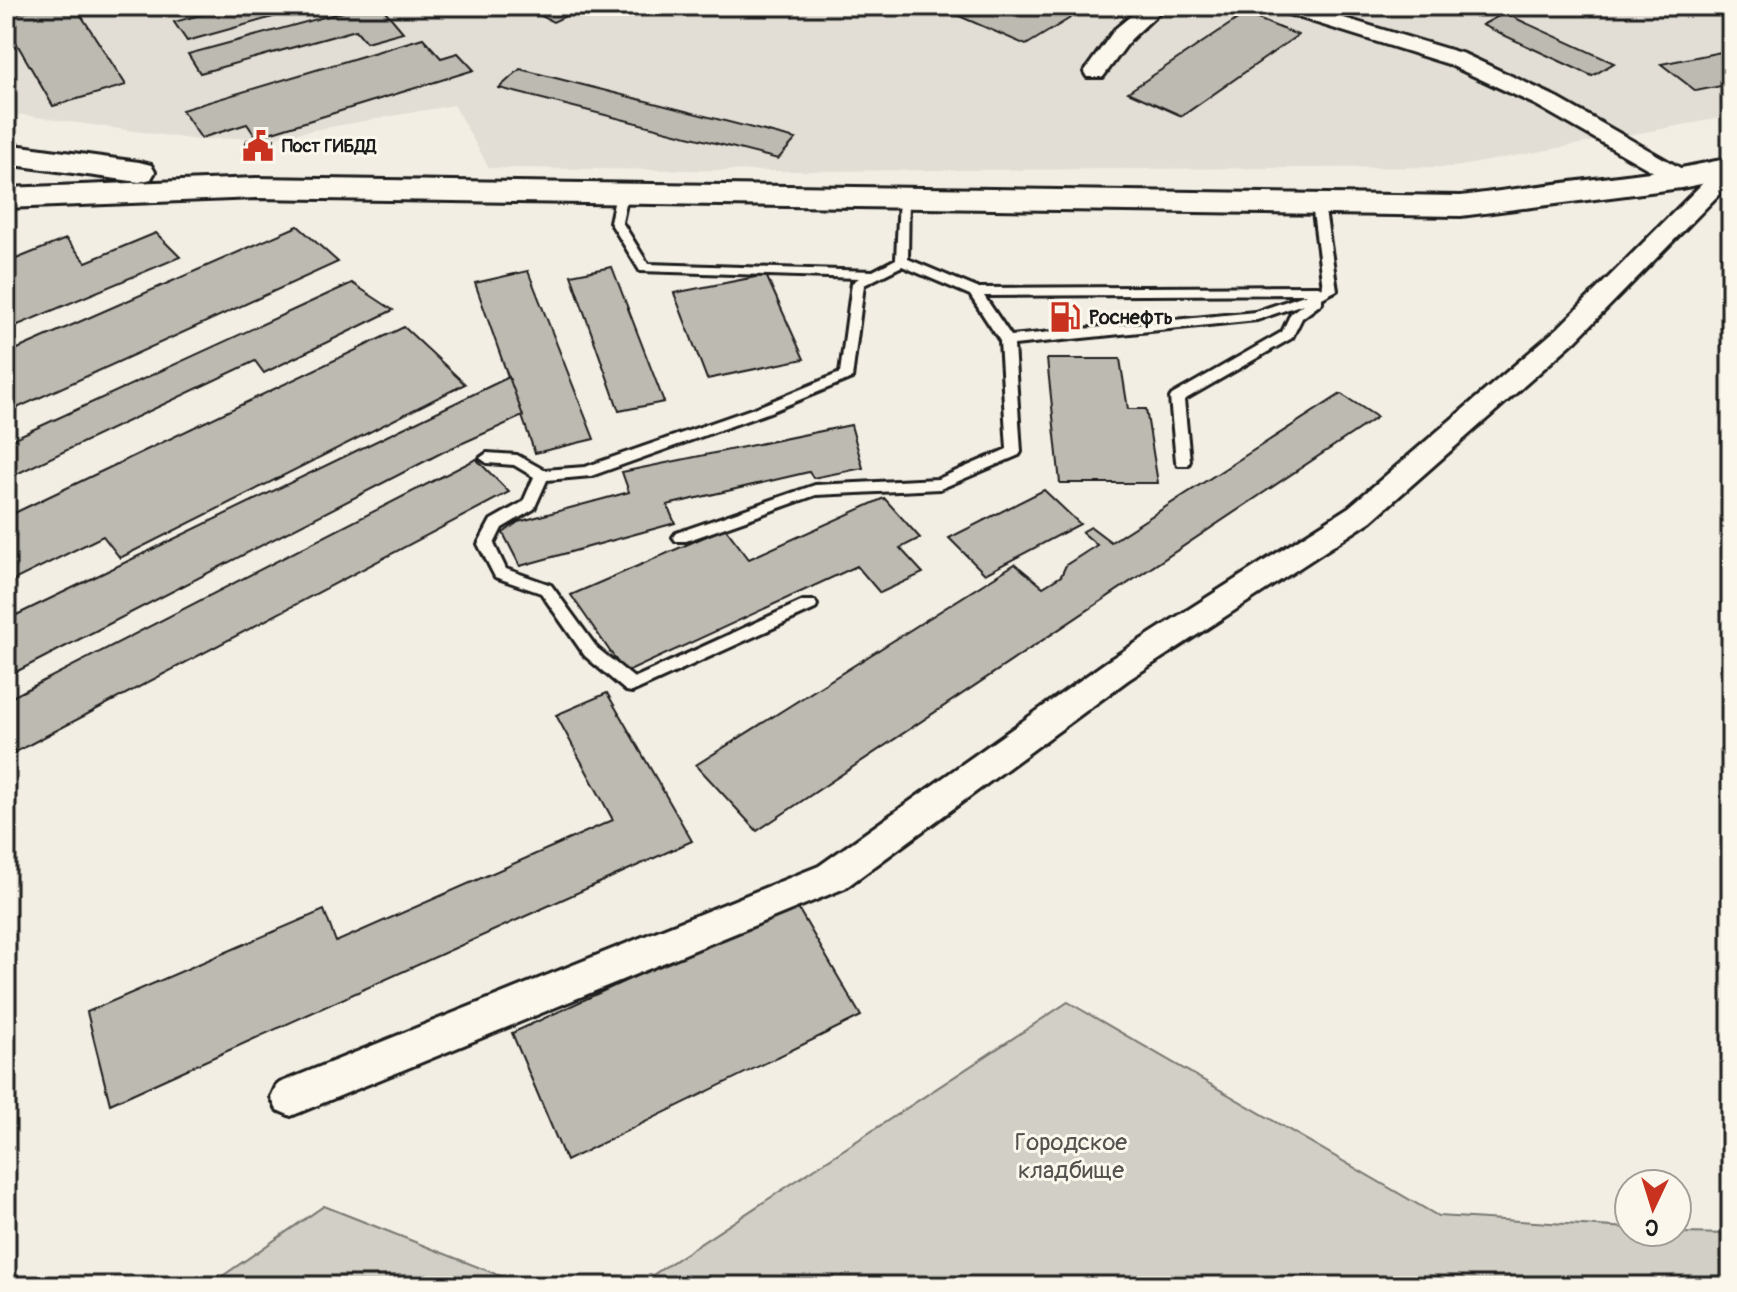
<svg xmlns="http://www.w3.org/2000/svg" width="1737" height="1292" font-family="Pangolin,sans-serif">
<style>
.built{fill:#e2ded5}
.green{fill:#d2cfc6;stroke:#777671;stroke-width:2}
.building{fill:#bdbab1;stroke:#1c1c1c;stroke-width:2}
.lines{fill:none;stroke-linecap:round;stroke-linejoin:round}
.lane-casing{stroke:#1c1c1c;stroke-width:6}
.street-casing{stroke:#1c1c1c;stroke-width:6}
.secondary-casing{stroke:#1c1c1c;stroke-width:6}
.lane{fill:#fbf7ec;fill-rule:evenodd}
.street{fill:#fbf7ec;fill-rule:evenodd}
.secondary{fill:#fbf7ec;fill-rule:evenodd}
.labels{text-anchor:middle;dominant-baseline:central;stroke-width:6;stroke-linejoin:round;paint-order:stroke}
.far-poi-label{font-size:18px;font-weight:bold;fill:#1c1c1c;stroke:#fbf7ec;text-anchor:start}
.poi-label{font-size:20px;font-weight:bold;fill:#1c1c1c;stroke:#fbf7ec;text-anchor:start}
.near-park-label{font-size:24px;fill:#53524f;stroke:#fbf7ec}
</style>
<rect width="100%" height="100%" fill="#f2eee4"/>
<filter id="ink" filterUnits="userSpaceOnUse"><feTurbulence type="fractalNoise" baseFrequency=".0125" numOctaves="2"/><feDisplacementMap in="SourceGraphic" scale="16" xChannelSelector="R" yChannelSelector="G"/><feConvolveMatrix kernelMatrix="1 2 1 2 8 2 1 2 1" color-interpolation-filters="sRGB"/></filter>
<g filter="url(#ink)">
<!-- built -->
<polygon class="built" points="6,6 1731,6 1731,116 1455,167 783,171 489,168 454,105 280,136 197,140 8,113"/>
<!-- green -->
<g class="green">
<polygon points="1068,1002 1438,1216 1629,1228 1629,1232 1731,1234 1731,1286 636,1286"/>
<polygon points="324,1206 526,1286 208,1286"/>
</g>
<!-- building -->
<g class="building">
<polygon points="45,6 75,6 126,85 53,106 6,25 6,16"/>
<polygon points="233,6 304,6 305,8 187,41 174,22"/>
<polygon points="338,6 381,6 403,32 366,42 356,30 200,73 188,54 343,12"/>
<polygon points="522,6 587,6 553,22"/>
<polygon points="936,6 1090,6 1026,45"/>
<polygon points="1504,13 1614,63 1592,76 1482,25"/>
<polygon points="1245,14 1298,35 1182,116 1128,92"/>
<polygon points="423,38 441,58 458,53 474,70 256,137 247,124 201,138 182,110"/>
<polygon points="1731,50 1731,84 1696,91 1661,64"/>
<polygon points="520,69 796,139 778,159 499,88"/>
<polygon points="274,139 269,153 242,154 247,140"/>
<polygon points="298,226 338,262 6,413 6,354"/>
<polygon points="156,233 180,257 6,330 6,263 66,239 86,262"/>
<polygon points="612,267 664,402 619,411 571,275"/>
<polygon points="528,271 594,439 535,453 475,283"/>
<polygon points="766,275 804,359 707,379 674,293"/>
<polygon points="352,283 393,310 264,373 255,361 6,479 6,442"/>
<polygon points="404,327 465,384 120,558 103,536 6,584 6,517"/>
<polygon points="1047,359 1120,359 1128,409 1146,409 1158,483 1060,483"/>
<polygon points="509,377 523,416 445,451 6,677 6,620"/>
<polygon points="1341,394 1377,417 757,831 696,765 1015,564 1043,587 1061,576 1066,565 1097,545 1082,532 1091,527 1111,542"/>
<polygon points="851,425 863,468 813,478 809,472 667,505 675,523 520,566 503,533 518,522 629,492 622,472"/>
<polygon points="476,459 509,492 6,757 6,700"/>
<polygon points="1044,490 1080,524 985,574 949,538"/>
<polygon points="884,498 920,538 900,548 923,573 880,593 857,566 625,673 571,595 725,528 749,559"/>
<polygon points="607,693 692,841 110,1104 87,1012 324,910 336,942 613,820 556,715"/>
<polygon points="795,903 861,1016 566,1161 512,1033"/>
</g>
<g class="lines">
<defs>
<path id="lane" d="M622 190 628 194 622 222 648 264 873 271 896 259 899 198 905 194 909 195 908 259 977 288 1318 286 1323 288 1312 204 1318 200 1324 204 1337 290 1322 298V303L1302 318 1292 338 1184 400 1190 461 1188 465H1178L1176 461 1170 398 1172 395 1282 332 1291 313 1303 304 1257 320 1014 345 1021 452 1019 455 940 489 816 495 686 541H676L673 537 676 533 815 485 938 479 1007 449 1000 341 970 295 902 266 864 285 852 378 770 412 591 476 547 480 534 509 502 528 494 544 506 569 551 585 597 648 634 678 803 601H815L817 605 815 609 632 692 626 691 585 656 541 593 495 577 478 544 491 520 523 502 534 477 514 465 487 463 480 458 487 453 517 455 544 470 585 467 760 406 840 373 852 283 859 278 640 271 610 222 616 194ZM1307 294 1255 312 1011 336 984 296Z"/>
<g id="street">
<polygon points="1143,6 1166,6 1131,39 1103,77 1087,77 1084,72 1115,29"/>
<polygon points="1272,6 1304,6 1464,54 1552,95 1689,173 1693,178 1689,183 1673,183 1536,105 1448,64 1275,10"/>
<polygon points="1731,161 1731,182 1576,340 1371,521 1128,680 845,888 291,1116 277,1110 271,1097 277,1084 819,866 1106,662 1349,507 1558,328 1723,163"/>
</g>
<g id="secondary">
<polygon points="6,144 139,162 151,165 155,172 151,179 139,182 6,164"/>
<polygon points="1731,158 1731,178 1681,188 1461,216 256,198 6,208 6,188 256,178 1461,196 1681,168"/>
</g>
</defs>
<!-- lane casing -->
<use href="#lane" class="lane-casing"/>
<!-- street casing -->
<use href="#street" class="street-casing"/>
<!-- secondary casing -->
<use href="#secondary" class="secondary-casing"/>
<!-- lane -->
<use href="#lane" class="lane"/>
<!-- street -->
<use href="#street" class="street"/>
<!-- secondary -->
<use href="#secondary" class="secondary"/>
</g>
</g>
<!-- icons -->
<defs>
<symbol id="civic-bare" viewBox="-9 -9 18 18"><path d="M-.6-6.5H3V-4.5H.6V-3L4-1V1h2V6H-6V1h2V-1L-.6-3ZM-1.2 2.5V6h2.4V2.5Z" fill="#c8321e" stroke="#fbf7ec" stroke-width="2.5" paint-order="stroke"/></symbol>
<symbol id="fuel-bare" viewBox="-9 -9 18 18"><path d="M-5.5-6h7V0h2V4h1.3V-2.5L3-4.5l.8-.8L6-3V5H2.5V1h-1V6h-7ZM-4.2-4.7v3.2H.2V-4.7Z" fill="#c8321e" stroke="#fbf7ec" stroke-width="2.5" paint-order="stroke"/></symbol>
</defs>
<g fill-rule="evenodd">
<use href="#civic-bare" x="236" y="124" width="44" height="44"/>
<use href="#fuel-bare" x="1043" y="295" width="44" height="44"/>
</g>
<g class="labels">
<!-- far-poi labels -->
<g class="far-poi-label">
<text x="282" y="146">Пост ГИБДД</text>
</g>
<!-- poi labels -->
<g class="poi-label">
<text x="1089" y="317">Роснефть</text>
</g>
<!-- near-park labels -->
<g class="near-park-label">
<text x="1071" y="1142">Городское<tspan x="1071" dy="28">кладбище</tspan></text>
</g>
</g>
<!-- margin -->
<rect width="1737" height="1292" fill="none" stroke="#fbf7ec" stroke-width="32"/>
<rect x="16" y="16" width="1705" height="1260" fill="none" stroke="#1c1c1c" stroke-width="3" filter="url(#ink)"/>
<!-- north arrow -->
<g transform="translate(1653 1208) rotate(184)"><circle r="38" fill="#fbf7ec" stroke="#a29f99" stroke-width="2"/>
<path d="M0-6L14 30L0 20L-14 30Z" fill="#c8321e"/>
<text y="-12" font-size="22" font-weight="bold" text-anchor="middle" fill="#1c1c1c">С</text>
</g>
</svg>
